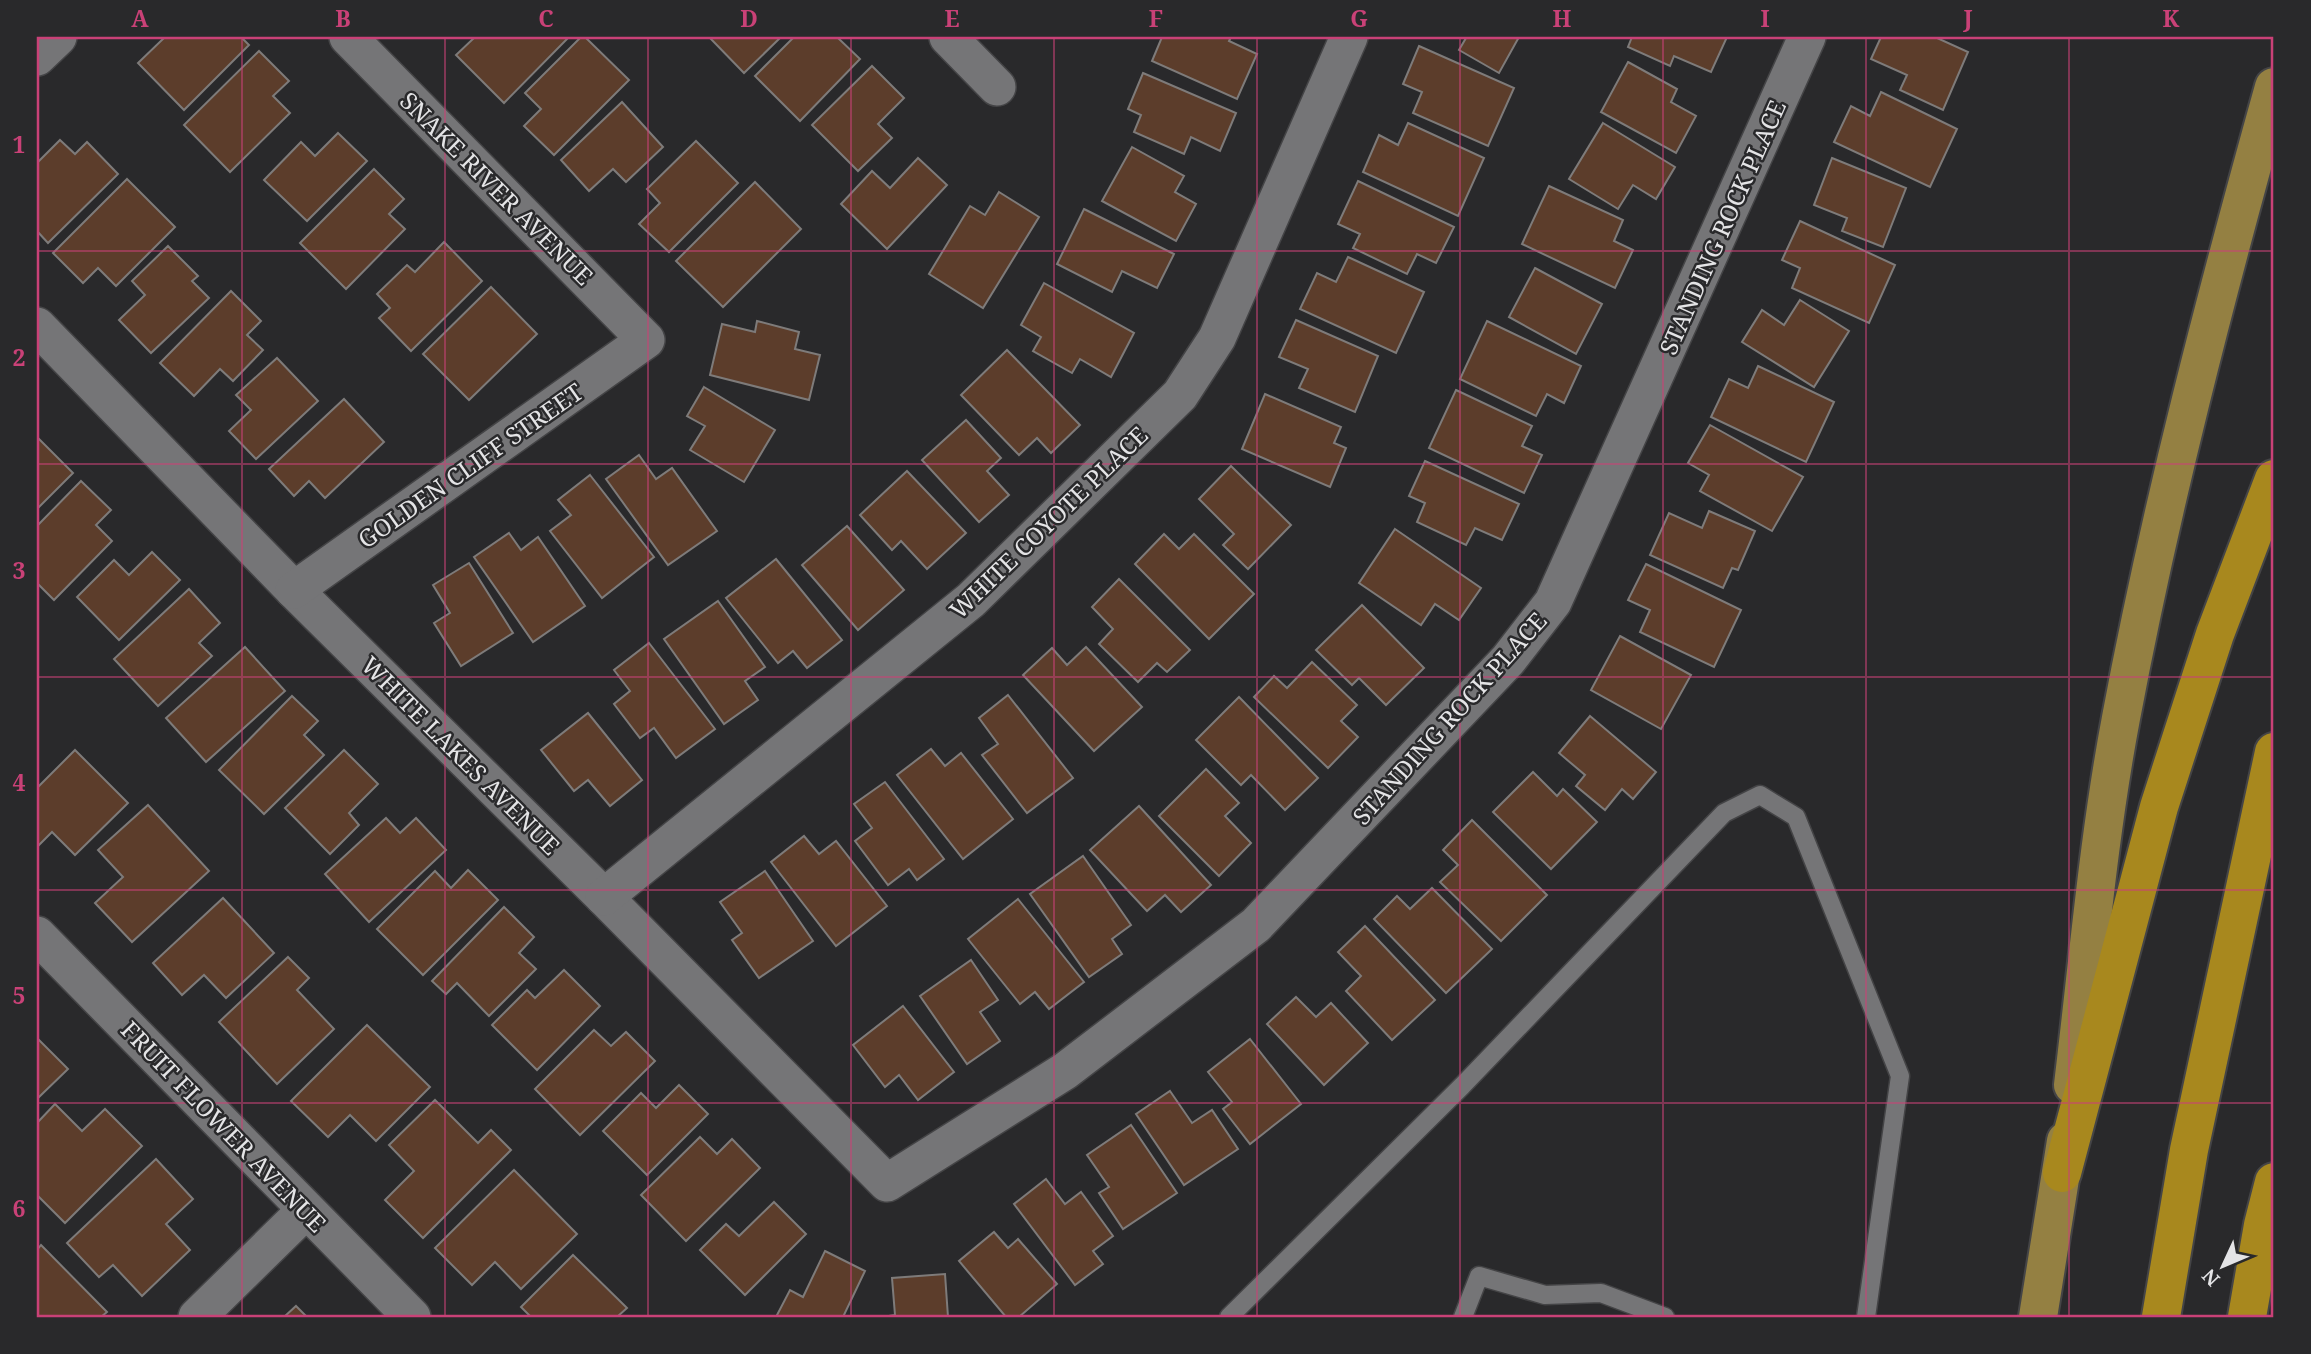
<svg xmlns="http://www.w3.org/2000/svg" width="2311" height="1354" font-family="'Noto Serif',serif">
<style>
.building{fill:#5c3d2b;stroke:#7e7b7a;stroke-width:2}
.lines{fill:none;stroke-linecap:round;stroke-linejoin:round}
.lane-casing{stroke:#444446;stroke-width:21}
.street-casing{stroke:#444446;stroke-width:40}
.primary-casing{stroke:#444446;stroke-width:42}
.highway-casing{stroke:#444446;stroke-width:42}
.lane{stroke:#757577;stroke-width:18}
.street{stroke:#757577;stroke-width:37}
.primary{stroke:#948042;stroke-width:38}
.highway{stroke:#a8881e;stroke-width:38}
.grid{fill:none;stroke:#c94177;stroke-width:2;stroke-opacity:0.55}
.labels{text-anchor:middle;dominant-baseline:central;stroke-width:5;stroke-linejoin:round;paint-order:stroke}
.street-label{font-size:24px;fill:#e4e4e6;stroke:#29292b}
.neatline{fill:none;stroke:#c94177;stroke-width:2.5}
.grid-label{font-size:23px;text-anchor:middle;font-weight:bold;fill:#c94177}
</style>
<rect width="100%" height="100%" fill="#29292b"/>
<!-- building -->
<g class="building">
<polygon points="165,37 241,37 249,45 184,110 138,63"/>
<polygon points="475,37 569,37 504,103 456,55"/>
<polygon points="581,37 585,37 629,80 554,155 524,126 541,109 525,93"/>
<polygon points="709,37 781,37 744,73"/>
<polygon points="794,37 837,37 860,59 800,121 755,76"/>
<polygon points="1162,37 1231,37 1229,41 1257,54 1237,99 1152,61"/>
<polygon points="1463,37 1519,37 1499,73 1459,50 1466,38"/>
<polygon points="1632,37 1727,37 1711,72 1674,56 1670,66 1628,47"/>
<polygon points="1881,37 1935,37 1968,52 1943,110 1900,90 1907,75 1871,59"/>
<polygon points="1419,46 1514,88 1488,146 1413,113 1422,92 1403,84"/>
<polygon points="259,51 289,81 273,96 290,113 230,172 184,125"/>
<polygon points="1628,62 1677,89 1671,102 1696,116 1676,153 1601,112"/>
<polygon points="872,66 904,98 878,124 892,138 858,171 812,125"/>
<polygon points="1143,73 1236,113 1220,151 1191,137 1184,154 1134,132 1141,115 1128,109"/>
<polygon points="1881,92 1957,129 1930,187 1834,142 1851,106 1870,116"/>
<polygon points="622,102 663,147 626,182 613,169 589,191 561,160"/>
<polygon points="1408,123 1484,158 1458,216 1363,172 1379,135 1398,145"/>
<polygon points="1603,123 1675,167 1656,199 1633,185 1618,209 1569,179"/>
<polygon points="338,133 367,161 307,221 264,180 301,142 315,156"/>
<polygon points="60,140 75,154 87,142 118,174 48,243 37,231 37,163"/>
<polygon points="696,141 738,183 669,252 639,224 660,203 647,189"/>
<polygon points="1132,147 1184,176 1175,192 1196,204 1176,241 1102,201"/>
<polygon points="918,158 947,185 887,249 841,204 872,171 890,188"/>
<polygon points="1832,158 1906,188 1883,247 1842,231 1847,218 1814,205"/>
<polygon points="374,169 404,199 389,214 405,229 346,289 300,243"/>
<polygon points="127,179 175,227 116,286 98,268 83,283 53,253"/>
<polygon points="1358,181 1454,227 1436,263 1417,254 1407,274 1353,248 1360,234 1338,224"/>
<polygon points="755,182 801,229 723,307 676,261"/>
<polygon points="1549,186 1623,220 1614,241 1633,250 1615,288 1522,244"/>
<polygon points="999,192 1039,217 983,308 929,274 970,206 985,215"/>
<polygon points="1084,209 1174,254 1157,288 1122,271 1112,292 1057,264"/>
<polygon points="1800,221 1895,265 1869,323 1792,288 1800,268 1782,260"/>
<polygon points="444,242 482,281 411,351 379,318 390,308 377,294 407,265 415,272"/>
<polygon points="168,246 198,276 192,281 209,298 151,353 119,320 145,295 132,281"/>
<polygon points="1348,257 1424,292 1396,353 1300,309 1317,273 1336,282"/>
<polygon points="1535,268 1602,304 1576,354 1509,317"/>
<polygon points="1044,283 1134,333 1111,377 1080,359 1072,373 1033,351 1041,337 1021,325"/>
<polygon points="491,287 537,334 469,400 423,354"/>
<polygon points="231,291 261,321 247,335 263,350 233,381 220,369 194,396 160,363"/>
<polygon points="1800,300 1849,331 1814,387 1742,342 1762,310 1784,325"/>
<polygon points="1296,320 1378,356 1355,412 1299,388 1308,369 1279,357"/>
<polygon points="757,321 799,332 795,349 820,355 809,400 710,375 722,324 755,332"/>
<polygon points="1487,321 1581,366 1564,403 1547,394 1536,416 1460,379"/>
<polygon points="1007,350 1080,425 1051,453 1037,438 1019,455 961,395"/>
<polygon points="277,358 318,401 256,459 229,431 251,410 236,395"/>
<polygon points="1758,366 1834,402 1806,462 1711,417 1729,379 1748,388"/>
<polygon points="704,387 775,430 744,482 690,450 705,426 687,416"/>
<polygon points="1456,390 1532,426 1522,446 1542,455 1524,493 1429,448"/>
<polygon points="1265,394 1341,427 1334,443 1346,448 1330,487 1242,449"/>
<polygon points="344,399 384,442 325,498 309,481 294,496 269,469"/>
<polygon points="966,420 1001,458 987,471 1009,495 979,522 922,460"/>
<polygon points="1710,425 1803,477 1772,531 1700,491 1709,475 1688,463"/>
<polygon points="37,437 73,473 37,509"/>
<polygon points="639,455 656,479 672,468 717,531 668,565 606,479"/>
<polygon points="1425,461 1519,504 1502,540 1475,528 1466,545 1417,522 1425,503 1409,496"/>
<polygon points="1231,466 1291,525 1248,569 1223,545 1234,534 1199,499"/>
<polygon points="907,471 966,533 927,569 901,541 892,550 860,515"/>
<polygon points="590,475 654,557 602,598 550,531 571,515 558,500"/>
<polygon points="81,481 111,510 96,525 112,541 54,600 37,583 37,526"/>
<polygon points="1709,511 1755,531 1738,570 1732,568 1723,588 1650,555 1669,513 1702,528"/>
<polygon points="847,526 904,590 858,630 802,565"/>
<polygon points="1395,529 1481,588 1459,620 1435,604 1421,625 1359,583"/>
<polygon points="509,533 521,550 538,537 585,606 533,642 474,557"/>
<polygon points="1164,534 1179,549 1194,534 1254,594 1209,639 1135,564"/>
<polygon points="152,552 180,580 119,640 77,597 114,560 129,575"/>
<polygon points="776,559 842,640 807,668 793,651 778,663 726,598"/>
<polygon points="469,563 513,633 461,666 434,623 450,613 433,585"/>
<polygon points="1646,564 1741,610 1714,667 1640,632 1650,610 1628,600"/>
<polygon points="1119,579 1190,650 1167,672 1157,663 1138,682 1099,644 1113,629 1092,607"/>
<polygon points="189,589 220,623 199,643 212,656 158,706 114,659"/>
<polygon points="718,601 765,667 745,681 758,700 724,724 664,639"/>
<polygon points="1362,605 1424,668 1386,705 1359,678 1352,685 1316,650"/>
<polygon points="1620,636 1691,675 1661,729 1591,690"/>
<polygon points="649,643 715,729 676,758 654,728 640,738 614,704 630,691 614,670"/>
<polygon points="245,647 285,691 206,762 166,718"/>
<polygon points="1086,647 1142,707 1094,751 1023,675 1052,648 1067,665"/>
<polygon points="1312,662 1357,705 1341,721 1358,737 1328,768 1254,697 1274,676 1287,688"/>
<polygon points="1008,695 1073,778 1027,813 982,755 998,744 979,718"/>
<polygon points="292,696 318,721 304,735 324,755 264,814 219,770"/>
<polygon points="1239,697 1318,778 1285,810 1251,775 1241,785 1196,740"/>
<polygon points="588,713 642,780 610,806 588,780 574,791 541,750"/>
<polygon points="1590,716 1656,772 1633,799 1622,789 1605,810 1576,786 1585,775 1559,753"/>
<polygon points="931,749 945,766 961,753 1013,819 963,859 897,775"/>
<polygon points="75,750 128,803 75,855 52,832 37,847 37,788"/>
<polygon points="344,750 378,784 349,813 359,825 330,854 285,808"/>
<polygon points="1206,769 1239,803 1225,816 1251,843 1219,876 1159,816"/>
<polygon points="1533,772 1557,796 1563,789 1597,822 1551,869 1493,812"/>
<polygon points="885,782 944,859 917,880 909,869 888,885 855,841 872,828 854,804"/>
<polygon points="148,805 209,871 132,942 95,903 123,877 98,850"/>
<polygon points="1139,806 1211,885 1181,912 1165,895 1147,911 1090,850"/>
<polygon points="386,818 400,833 416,818 446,850 369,922 325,874"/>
<polygon points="1472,820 1547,895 1501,941 1440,882 1458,865 1443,850"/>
<polygon points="804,836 819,854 836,841 887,906 836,946 771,862"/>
<polygon points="1083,856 1131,925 1112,939 1122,954 1089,977 1030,894"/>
<polygon points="468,870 498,900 423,975 377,929 435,871 451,888"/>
<polygon points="765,871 813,941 759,978 732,940 742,933 720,902"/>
<polygon points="1432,888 1492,949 1446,993 1374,919 1397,896 1410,909"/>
<polygon points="223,898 274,953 226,998 204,975 182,995 153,963"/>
<polygon points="1018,899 1084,982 1049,1009 1035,992 1020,1004 968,939"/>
<polygon points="504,907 534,937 519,953 536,969 489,1016 457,983 446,994 432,981"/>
<polygon points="1365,926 1435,1000 1392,1040 1346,991 1361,976 1338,952"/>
<polygon points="288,957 309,978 297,990 334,1029 277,1084 219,1022"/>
<polygon points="971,960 998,1000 980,1012 1000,1041 967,1064 920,996"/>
<polygon points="564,970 600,1006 537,1070 492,1025 527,990 535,998"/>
<polygon points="1296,997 1316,1017 1331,1003 1368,1043 1324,1085 1267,1024"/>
<polygon points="903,1006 954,1072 918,1100 899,1075 885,1087 853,1045"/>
<polygon points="367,1025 430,1087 376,1141 350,1115 328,1137 291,1101"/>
<polygon points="594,1030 611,1046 626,1032 655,1061 580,1135 535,1089"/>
<polygon points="37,1038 68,1069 39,1097 37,1095"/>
<polygon points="1250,1039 1301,1104 1250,1144 1223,1109 1232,1102 1208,1072"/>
<polygon points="679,1085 708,1114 647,1175 603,1131 641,1093 656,1108"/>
<polygon points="1170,1091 1192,1123 1212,1110 1238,1149 1184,1185 1136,1114"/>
<polygon points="435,1100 478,1143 491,1130 511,1150 423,1238 385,1200 414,1171 389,1145"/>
<polygon points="55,1104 82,1131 105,1109 142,1146 65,1223 37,1195 37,1123"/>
<polygon points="1131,1125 1177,1193 1123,1229 1099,1193 1109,1187 1087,1155"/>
<polygon points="700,1137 717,1154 732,1139 760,1168 686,1241 641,1195"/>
<polygon points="156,1159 193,1199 166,1224 190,1250 142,1296 113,1265 99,1277 67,1243"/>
<polygon points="514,1170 577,1234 521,1289 495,1262 472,1285 435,1248"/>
<polygon points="1046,1179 1065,1204 1081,1192 1113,1236 1093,1251 1103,1264 1075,1285 1014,1204"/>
<polygon points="774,1202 806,1234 745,1295 700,1250 726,1224 739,1236"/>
<polygon points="994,1232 1008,1248 1018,1239 1057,1284 1019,1317 1006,1317 959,1261"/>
<polygon points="41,1245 107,1312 101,1317 37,1317 37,1250"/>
<polygon points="825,1251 865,1271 843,1317 776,1317 790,1290 803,1297"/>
<polygon points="573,1255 627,1308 617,1317 531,1317 521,1307"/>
<polygon points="945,1274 948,1317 882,1317 895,1315 892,1278"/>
<polygon points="296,1306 307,1317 284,1317"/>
</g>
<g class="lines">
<defs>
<g id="lane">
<polyline points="1229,1317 1462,1086 1724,813 1760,795 1796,817 1900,1076 1866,1317"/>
<polyline points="1463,1317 1479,1276 1545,1295 1601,1293 1665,1317"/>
</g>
<g id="street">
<polyline points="948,37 997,87"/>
<polyline points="37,57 58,37"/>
<polyline points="37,326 294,590 604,897 887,1183 1065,1071 1256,925 1508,660 1553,602 1807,37"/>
<polyline points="294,590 646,340 348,37"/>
<polyline points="604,897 971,600 1180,395 1217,338 1349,37"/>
<polyline points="37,935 412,1317"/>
<polyline points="197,1317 306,1210"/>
</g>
<g id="primary">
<path d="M2073 1085C2088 962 2098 839 2121 718 2161 505 2216 295 2274 87"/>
<polyline points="2038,1317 2066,1141"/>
</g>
<g id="highway">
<polyline points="2062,1173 2159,807 2215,634 2274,479"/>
<polyline points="2161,1317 2189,1150 2274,752"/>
<polyline points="2247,1317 2263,1225 2274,1182"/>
</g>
</defs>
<!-- lane casing -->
<use href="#lane" class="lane-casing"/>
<!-- street casing -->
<use href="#street" class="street-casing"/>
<!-- primary casing -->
<use href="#primary" class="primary-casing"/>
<!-- highway casing -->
<use href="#highway" class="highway-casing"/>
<!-- lane -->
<use href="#lane" class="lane"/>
<!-- street -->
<use href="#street" class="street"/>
<!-- primary -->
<use href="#primary" class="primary"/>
<!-- highway -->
<use href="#highway" class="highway"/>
</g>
<!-- grid -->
<path class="grid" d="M242 37V1317M445 37V1317M648 37V1317M851 37V1317M1054 37V1317M1257 37V1317M1460 37V1317M1663 37V1317M1866 37V1317M2069 37V1317M37 251H2274M37 464H2274M37 677H2274M37 890H2274M37 1103H2274"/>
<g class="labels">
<!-- street labels -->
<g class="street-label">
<text transform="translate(497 188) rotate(45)">SNAKE RIVER AVENUE</text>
<text transform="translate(1722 227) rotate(-66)">STANDING ROCK PLACE</text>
<text transform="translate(470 465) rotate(-35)">GOLDEN CLIFF STREET</text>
<text transform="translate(1048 522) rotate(-44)">WHITE COYOTE PLACE</text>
<text transform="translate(1449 718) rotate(-48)">STANDING ROCK PLACE</text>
<text transform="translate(461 755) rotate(45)">WHITE LAKES AVENUE</text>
<text transform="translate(224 1126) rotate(46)">FRUIT FLOWER AVENUE</text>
</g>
</g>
<!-- border -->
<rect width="2311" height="1354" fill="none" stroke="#29292b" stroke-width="77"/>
<!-- north arrow -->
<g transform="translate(2223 1266) rotate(226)" stroke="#29292b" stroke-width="5" paint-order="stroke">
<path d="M0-5L12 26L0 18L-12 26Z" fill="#e4e4e6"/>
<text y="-10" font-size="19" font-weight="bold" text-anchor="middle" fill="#e4e4e6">N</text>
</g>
<rect x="38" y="38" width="2234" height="1278" class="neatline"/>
<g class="grid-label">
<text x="140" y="27">A</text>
<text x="343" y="27">B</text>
<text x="546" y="27">C</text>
<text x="749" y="27">D</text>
<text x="952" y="27">E</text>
<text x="1156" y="27">F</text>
<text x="1359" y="27">G</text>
<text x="1562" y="27">H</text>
<text x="1765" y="27">I</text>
<text x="1968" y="27">J</text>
<text x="2171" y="27">K</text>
<text x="19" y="153">1</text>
<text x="19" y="366">2</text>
<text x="19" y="579">3</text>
<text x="19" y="791">4</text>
<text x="19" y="1004">5</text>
<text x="19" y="1217">6</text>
</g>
</svg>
